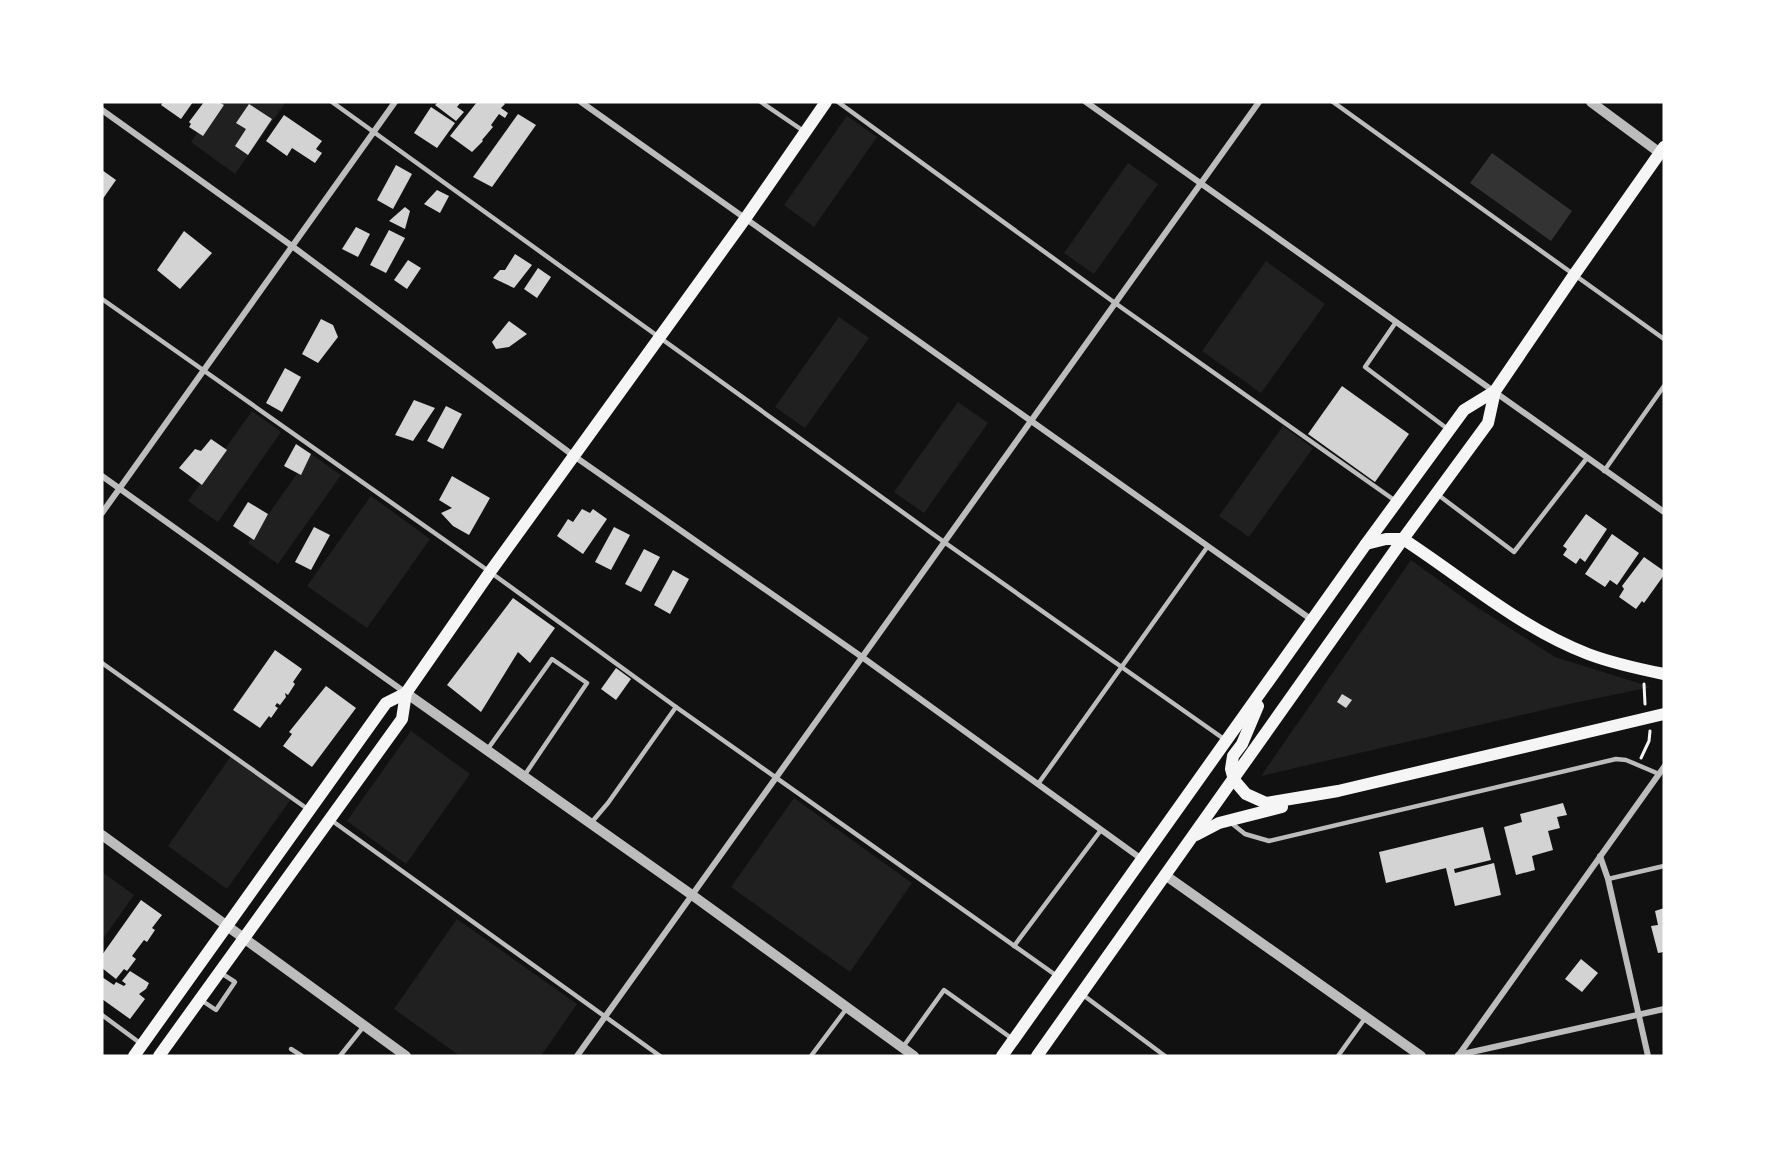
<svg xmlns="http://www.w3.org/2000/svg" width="1766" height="1158" font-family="Jost,sans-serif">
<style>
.green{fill:#202020}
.water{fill:#333}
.building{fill:#d3d3d3}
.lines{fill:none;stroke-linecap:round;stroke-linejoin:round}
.path{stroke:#f5f5f5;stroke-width:3}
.service{stroke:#bcbcbc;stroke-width:4.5}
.minor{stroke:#bcbcbc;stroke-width:6}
.tertiary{stroke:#bcbcbc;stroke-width:10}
.secondary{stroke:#f5f5f5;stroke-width:12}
</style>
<rect width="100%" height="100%" fill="#111"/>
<!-- green -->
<g class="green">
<polygon points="219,102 286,102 235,174 191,142"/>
<polygon points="847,116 877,137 814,227 784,205"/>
<polygon points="1128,163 1158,184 1094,274 1064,253"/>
<polygon points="1266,261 1325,304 1261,393 1202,351"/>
<polygon points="839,317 869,338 805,428 775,407"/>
<polygon points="958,402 988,423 924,513 894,492"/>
<polygon points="252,411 281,432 218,522 188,501"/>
<polygon points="1283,426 1313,448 1249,537 1219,516"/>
<polygon points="311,454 341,475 278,564 248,543"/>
<polygon points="371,496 430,539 367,628 307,586"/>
<polygon points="1411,560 1472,604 1555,657 1651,687 1569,704 1261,776"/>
<polygon points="411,731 470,774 406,864 347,821"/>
<polygon points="231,756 291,799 227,889 168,846"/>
<polygon points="794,798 912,883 850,972 731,887"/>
<polygon points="102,872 134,895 102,940"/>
<polygon points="457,919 577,1004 541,1056 460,1056 394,1009"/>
</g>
<!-- water -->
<polygon class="water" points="1492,153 1572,211 1551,241 1470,183"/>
<!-- building -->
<g class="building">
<polygon points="163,102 193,102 181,119 161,105"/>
<polygon points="204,102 219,102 224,105 203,136 189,127 191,124 189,122"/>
<polygon points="438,102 461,102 457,107 464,112 456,121 435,105"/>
<polygon points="477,102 503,102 505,104 501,108 508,113 505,118 499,114 491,125 493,127 482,140 483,141 472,152 450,136"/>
<polygon points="249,104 272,119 248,155 235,146 246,129 236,123"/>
<polygon points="431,107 455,123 437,148 414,133"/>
<polygon points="518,114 536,125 492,187 473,177"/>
<polygon points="284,115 322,141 316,149 322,153 315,163 292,148 287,156 266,141"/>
<polygon points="396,165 412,174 393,209 377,200"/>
<polygon points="102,170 116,180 102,200"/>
<polygon points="437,190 449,196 440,213 424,204"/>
<polygon points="405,207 410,211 405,229 389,221"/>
<polygon points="356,227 370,234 358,257 342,249"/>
<polygon points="389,230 405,238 386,273 370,265"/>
<polygon points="184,231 212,253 180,289 157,270"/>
<polygon points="515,254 532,265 514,288 493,278 500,270 505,270"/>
<polygon points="408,260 421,268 407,289 394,280"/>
<polygon points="538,268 551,277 537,298 524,289"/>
<polygon points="321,319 333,325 338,337 318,363 302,354"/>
<polygon points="509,321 527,334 509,347 496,349 492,342"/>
<polygon points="285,368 301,377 282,412 266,403"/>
<polygon points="1342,386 1409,434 1375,482 1308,434"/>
<polygon points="414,400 435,408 413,441 395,435"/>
<polygon points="446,406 462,414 443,449 427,441"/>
<polygon points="211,439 227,450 202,485 179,468 195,449 201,451"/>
<polygon points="296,444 311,454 301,475 284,466"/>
<polygon points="452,476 490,498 469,535 453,526 441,513 452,508 439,500"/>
<polygon points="248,502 268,514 254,540 233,526"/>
<polygon points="582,509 590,513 593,509 607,519 583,554 557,536 568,519 573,522"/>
<polygon points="1586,514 1607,529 1585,562 1580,558 1576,564 1563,555 1567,549 1563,546"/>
<polygon points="314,527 330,535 311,570 295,562"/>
<polygon points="614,527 630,535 611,570 595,562"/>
<polygon points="1612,534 1639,553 1617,585 1610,580 1605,587 1585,574"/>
<polygon points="644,549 660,557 641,592 625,584"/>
<polygon points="1644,557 1664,571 1664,575 1644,603 1642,601 1636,609 1619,597 1624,589 1622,586"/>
<polygon points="673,570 689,579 670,614 654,605"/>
<polygon points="513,598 555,628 530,663 518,652 481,712 447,685"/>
<polygon points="275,650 302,669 293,682 295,684 288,695 285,693 286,697 280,705 277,703 275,706 278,708 271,718 269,716 260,728 233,710"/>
<polygon points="616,668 631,679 616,700 601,689"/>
<polygon points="326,686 356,708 312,767 283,746 292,734 289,732"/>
<polygon points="1342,694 1352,700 1346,708 1337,702"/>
<polygon points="1563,803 1567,815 1557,817 1560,828 1548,831 1553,850 1532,856 1535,870 1516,875 1504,827 1522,822 1520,814"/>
<polygon points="1483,827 1491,860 1454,869 1455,873 1494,863 1501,895 1455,906 1446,868 1386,883 1379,852"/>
<polygon points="141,900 162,915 152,928 155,930 147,942 144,940 132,956 136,959 127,971 124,969 116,979 102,968 102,955"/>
<polygon points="1664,908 1664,952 1658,953 1651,926 1658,925 1655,911"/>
<polygon points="1581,959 1598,973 1582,992 1565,979"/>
<polygon points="130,971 149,983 146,989 139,994 145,999 130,1019 102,999 102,977 114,985 116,982 124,986 126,984 122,981"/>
</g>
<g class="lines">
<!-- path -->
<g class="path">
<polyline points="1644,684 1645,704"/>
<polyline points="1641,758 1649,741 1650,731"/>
</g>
<!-- service -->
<g class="service">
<polyline points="332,102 944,542 1224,739"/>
<polyline points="761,102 805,132"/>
<polyline points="838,102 1115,303 1397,502"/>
<polyline points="1333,102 1664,339"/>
<polyline points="102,299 490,572 676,707 1057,976"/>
<polyline points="1396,322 1365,367 1449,430"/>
<polyline points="1604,471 1664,386"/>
<polyline points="1437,494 1514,552 1587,458"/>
<polyline points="102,663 309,810"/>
<polyline points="487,750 552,659 587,683 524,776"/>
<polyline points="1038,784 1208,546"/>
<polyline points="331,820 660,1056"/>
<polyline points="1230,822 1245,834 1269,841 1616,759 1626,760 1659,774"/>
<polyline points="591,823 608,803 676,707"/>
<polyline points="1608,879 1664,866"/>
<polyline points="1014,946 1101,830"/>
<polyline points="1083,995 1165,1056"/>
<polyline points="201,1000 216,1010 235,982 221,973"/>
<polyline points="102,1015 140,1043"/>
<polyline points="903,1047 944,990 1014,1040"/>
<polyline points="291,1049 302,1056"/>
<polyline points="340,1056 364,1026"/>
<polyline points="811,1056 847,1008"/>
<polyline points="1338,1056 1366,1017"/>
</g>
<!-- minor -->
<g class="minor">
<polyline points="581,102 1312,620"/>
<polyline points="1086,102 1664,512"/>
<polyline points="102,110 292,246 574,456 862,657 1143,860"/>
<polyline points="102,476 406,693"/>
<polyline points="102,513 395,102"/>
<polyline points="1600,856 1608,879 1648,1056"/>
<polyline points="1458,1055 1664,1009"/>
<polyline points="577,1056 1259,102"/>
<polyline points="1458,1056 1664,767"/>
</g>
<!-- tertiary -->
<g class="tertiary">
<polyline points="1591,102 1660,153"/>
<polyline points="406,693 692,895 914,1056"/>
<polyline points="102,835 406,1056"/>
<polyline points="1165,875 1421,1056"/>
</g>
<!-- secondary -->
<g class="secondary">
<path d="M1366 544 1386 539H1403C1463 578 1520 628 1588 654 1612 663 1639 669 1664 674"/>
<polyline points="1258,706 1242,744 1233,756 1231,769 1234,780 1246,794 1266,803 1338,791 1664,714"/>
<polyline points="1196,835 1219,823 1282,807"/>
<polyline points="134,1056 386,703 406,693"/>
<polyline points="159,1056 402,719 406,693 490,572 745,219 826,102"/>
<polyline points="1002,1056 1366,544 1464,410 1495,391"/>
<polyline points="1037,1056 1403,539 1488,423 1495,391 1574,275 1664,147"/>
</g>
</g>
<!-- border -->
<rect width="1766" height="1158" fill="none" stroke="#ffffff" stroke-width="207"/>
</svg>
